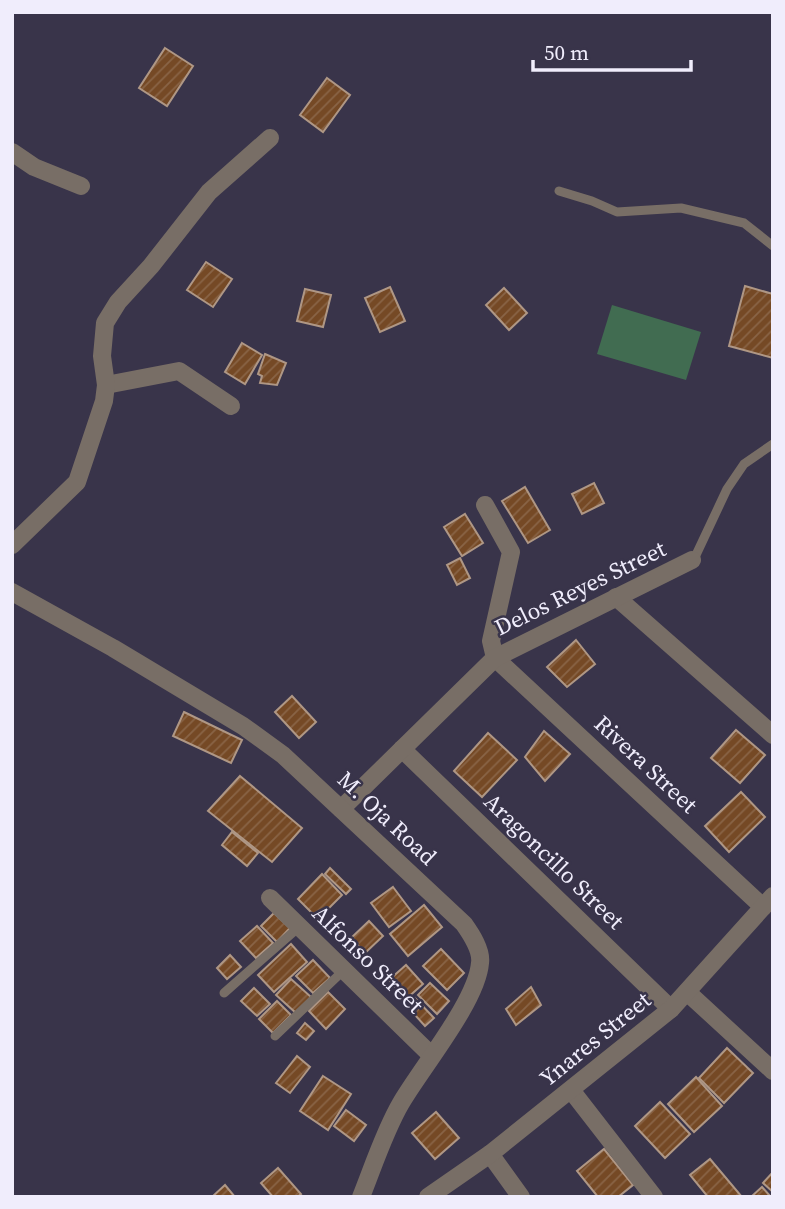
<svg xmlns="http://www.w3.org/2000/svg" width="785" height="1209" font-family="'Source Serif 4',serif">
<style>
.garden{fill:#416c51}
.building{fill:url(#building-hatch);stroke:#af9785;stroke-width:2}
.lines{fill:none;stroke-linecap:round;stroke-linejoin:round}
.service{stroke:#786e66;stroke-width:9}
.minor{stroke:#786e66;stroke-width:18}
.tertiary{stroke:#786e66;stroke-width:18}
.labels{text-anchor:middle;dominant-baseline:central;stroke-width:5;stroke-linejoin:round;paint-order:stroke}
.street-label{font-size:23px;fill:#f0edfc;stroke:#39344a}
</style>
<defs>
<pattern id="building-hatch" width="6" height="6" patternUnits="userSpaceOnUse" patternTransform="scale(1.75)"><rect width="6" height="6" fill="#754925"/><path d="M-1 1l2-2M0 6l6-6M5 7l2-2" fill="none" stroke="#896446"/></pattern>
</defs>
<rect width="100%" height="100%" fill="#39344a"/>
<!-- garden -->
<polygon class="garden" points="612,305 701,332 686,380 597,354"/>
<!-- building -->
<g class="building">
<polygon points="165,48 193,66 167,106 139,88"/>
<polygon points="327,78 350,95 323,132 300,115"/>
<polygon points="206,262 232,279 213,307 187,290"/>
<polygon points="745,286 773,294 773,358 729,346"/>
<polygon points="390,287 405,321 380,332 365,298"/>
<polygon points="504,288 527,313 509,330 486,305"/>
<polygon points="305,289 331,295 323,327 297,321"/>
<polygon points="242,343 262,355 245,384 225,372"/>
<polygon points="265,354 286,363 277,385 260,383 262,376 258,374"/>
<polygon points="594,483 604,503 582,514 572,494"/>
<polygon points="525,487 550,530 528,543 502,501"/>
<polygon points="465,514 483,543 462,556 444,527"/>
<polygon points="460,558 470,578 457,585 447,565"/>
<polygon points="576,640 595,664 567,687 547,667"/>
<polygon points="292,696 316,722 299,738 275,712"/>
<polygon points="184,712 242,740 231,763 173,736"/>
<polygon points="736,730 765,755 740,783 711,758"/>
<polygon points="544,731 570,754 545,781 525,757"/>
<polygon points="488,733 517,760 482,797 454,771"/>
<polygon points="240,776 302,828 272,862 208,811"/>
<polygon points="741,792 765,817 729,852 705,826"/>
<polygon points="232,832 258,853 247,866 222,845"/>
<polygon points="330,868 351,889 346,894 325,874"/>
<polygon points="322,874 342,895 318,919 298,899"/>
<polygon points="393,887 411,911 389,927 371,903"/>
<polygon points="424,905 442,927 408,956 390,934"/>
<polygon points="274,913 290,928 277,942 261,926"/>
<polygon points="369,921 383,936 365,953 351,938"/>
<polygon points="257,926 273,943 256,958 240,941"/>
<polygon points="291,944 307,962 274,992 258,975"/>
<polygon points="441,949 464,973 447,990 423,966"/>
<polygon points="230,955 241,967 227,979 217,968"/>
<polygon points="313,960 330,978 313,993 296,976"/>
<polygon points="406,965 423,984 406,999 389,980"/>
<polygon points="291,979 311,997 296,1013 276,995"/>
<polygon points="430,983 449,1001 437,1014 418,995"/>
<polygon points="531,987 541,1005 516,1025 506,1009"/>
<polygon points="254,988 270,1004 257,1016 241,1001"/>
<polygon points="328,992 345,1009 326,1029 309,1011"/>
<polygon points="415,998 434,1018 425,1026 406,1005"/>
<polygon points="277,1001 291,1015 273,1033 259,1019"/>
<polygon points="305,1023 314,1031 306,1040 297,1033"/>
<polygon points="727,1048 753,1073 724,1103 699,1078"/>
<polygon points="297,1056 310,1067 290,1093 276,1083"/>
<polygon points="323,1076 351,1094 328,1130 300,1111"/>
<polygon points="696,1077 722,1106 694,1132 668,1104"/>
<polygon points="660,1102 690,1134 665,1158 635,1126"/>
<polygon points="346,1110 366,1125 354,1141 334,1126"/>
<polygon points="436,1112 459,1138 435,1159 412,1133"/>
<polygon points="604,1149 633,1185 618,1197 598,1197 577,1171"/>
<polygon points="710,1159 742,1197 708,1197 690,1175"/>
<polygon points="278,1168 301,1194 297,1197 273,1197 261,1183"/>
<polygon points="773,1172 773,1192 763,1183"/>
<polygon points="225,1185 235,1197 212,1197"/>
<polygon points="762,1187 771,1197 751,1197"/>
</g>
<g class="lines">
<!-- service -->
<g class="service">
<polyline points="559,191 592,201 617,212 681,208 744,223 773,246"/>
<polyline points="692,560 696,555 727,489 744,464 773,444"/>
<polyline points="224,993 299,927"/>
<polyline points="275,1036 344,970"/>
</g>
<!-- minor -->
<g class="minor">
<polyline points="12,152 34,167 81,186"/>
<polyline points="106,385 179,371 231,406"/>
<polyline points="485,505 511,552 491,641 495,658 763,907"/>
<polyline points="12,545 77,482 104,401 106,385 102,356 105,323 118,302 151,266 209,192 270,138"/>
<polyline points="616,597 773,735"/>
<polyline points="402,749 671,1009"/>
<polyline points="341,809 495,658 692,560"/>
<polyline points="270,898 431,1055"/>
<polyline points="687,992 773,1071"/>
<polyline points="571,1090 654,1197"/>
<polyline points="490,1154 521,1197"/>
<polyline points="428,1197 490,1154 671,1009 773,896"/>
</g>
<!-- tertiary -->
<path class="tertiary" d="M12 592 113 648 243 726 283 755 464 924C471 934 482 950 480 963 477 1001 422 1067 401 1103 385 1130 373 1167 361 1197"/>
</g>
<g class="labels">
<!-- street labels -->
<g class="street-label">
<text transform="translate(580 588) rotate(-26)">Delos Reyes Street</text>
<text transform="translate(646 764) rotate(43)">Rivera Street</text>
<text transform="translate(387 818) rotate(43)">M. Oja Road</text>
<text transform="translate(554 861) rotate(44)">Aragoncillo Street</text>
<text transform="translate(368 959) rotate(44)">Alfonso Street</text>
<text transform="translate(595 1039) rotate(-39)">Ynares Street</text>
</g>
</g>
<!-- border -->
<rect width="785" height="1209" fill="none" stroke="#f0edfc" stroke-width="28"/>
<!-- scale -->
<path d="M533 60v10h158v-10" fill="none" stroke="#f0edfc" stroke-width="3.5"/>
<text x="544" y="60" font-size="21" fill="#f0edfc" stroke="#39344a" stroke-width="5" paint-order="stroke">50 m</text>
</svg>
